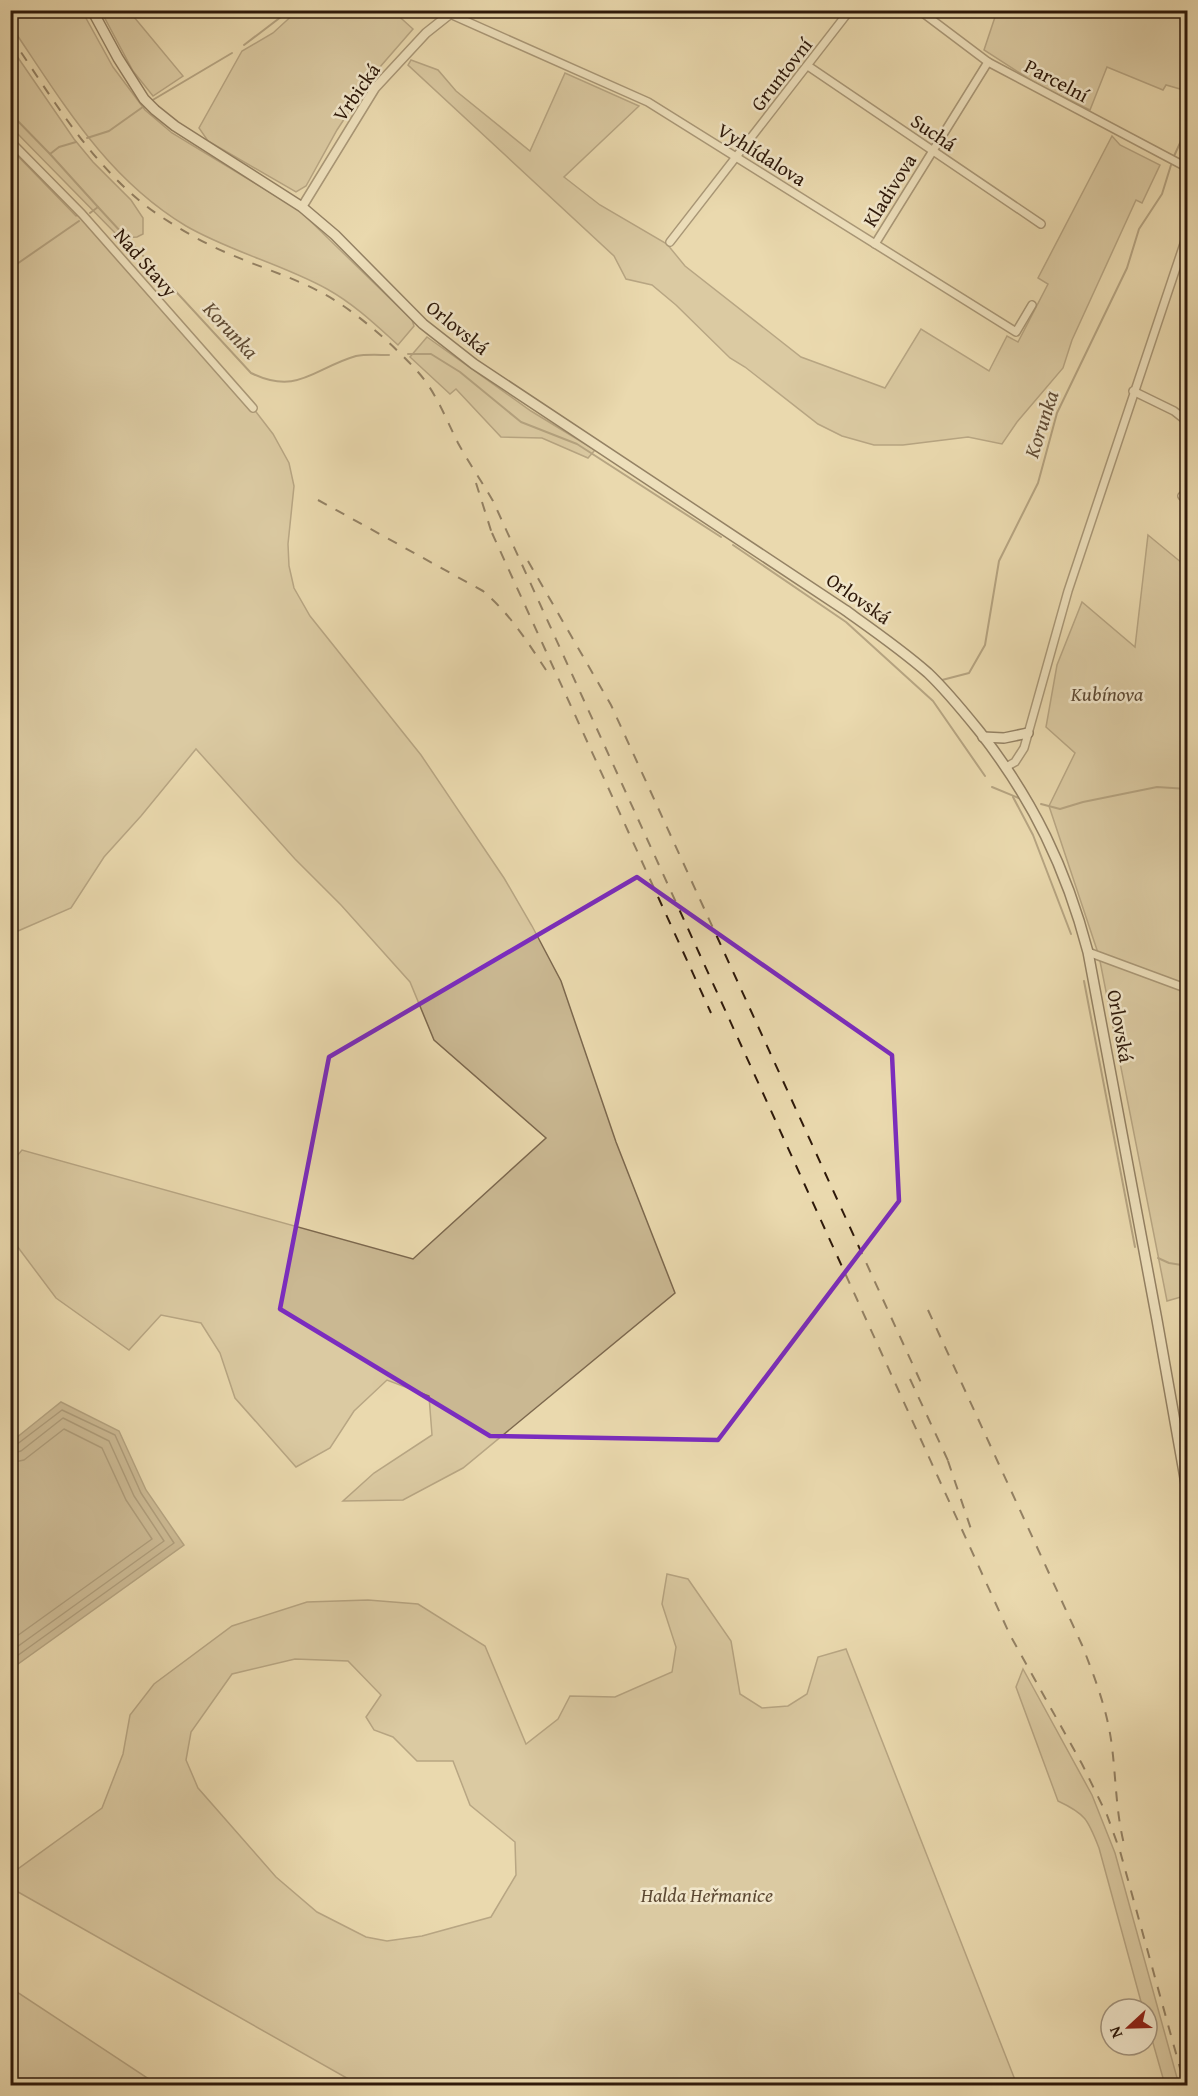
<svg xmlns="http://www.w3.org/2000/svg" width="1198" height="2096" font-family="'Gentium Book Plus',serif">
<style>
.green{fill:#cab892;stroke:#7c684e;stroke-width:1.5;fill-rule:evenodd}
.water{fill:#aa9876;stroke:#78654b;stroke-width:1.5}
.lines{fill:none;stroke-linecap:round;stroke-linejoin:round}
.shore{stroke:#6c5840;stroke-width:1.5}
.stream{stroke:#78654b;stroke-width:2}
.minor-casing{stroke:#5d4933;stroke-width:10}
.tertiary-casing{stroke:#5d4933;stroke-width:11}
.secondary-casing{stroke:#2e190a;stroke-width:12}
.minor{stroke:#f1e6ca;stroke-width:7}
.tertiary{stroke:#f1e6ca;stroke-width:8}
.secondary{stroke:#f1e6ca;stroke-width:9}
.rail{stroke:#2e190a;stroke-width:2;stroke-dasharray:10 10;stroke-linecap:butt}
.marked{fill:none;stroke:#7b2cbf;stroke-width:4.5;stroke-linejoin:round}
.labels{text-anchor:middle;dominant-baseline:central;stroke-width:5;stroke-linejoin:round;paint-order:stroke}
.street-label{font-size:20px;fill:#2e190a;stroke:#f1e6ca}
.park-label{font-size:20px;font-style:italic;fill:#5d4933;stroke:#f1e6ca}
.water-label{font-size:21px;font-style:italic;fill:#604c35;stroke:#f1e6ca}
</style>
<rect width="100%" height="100%" fill="#ead9ae"/>
<filter id="stains"><feTurbulence type="fractalNoise" baseFrequency=".00333" numOctaves="4"/><feColorMatrix values="0 0 0 0 .2 0 0 0 0 .09 0 0 0 0 .02 0 0 0 .5 -.17"/></filter>
<radialGradient id="worn" r=".72"><stop offset=".6" stop-color="#630" stop-opacity="0"/><stop offset="1" stop-color="#630" stop-opacity=".3"/></radialGradient>
<!-- green -->
<g class="green">
<path d="M10 11H82L113 67 145 110 172 133 299 210 412 320 414 326 398 345C376 325 354 304 327 289 282 264 231 252 186 226 105 177 62 101 11 26Z"/>
<polygon points="101,11 129,11 183,76 153,96 133,71"/>
<polygon points="297,11 393,11 413,29 373,75 337,130 306,186 296,192 208,141 199,128 242,51 273,33"/>
<polygon points="997,11 1187,11 1187,91 1166,85 1163,90 1107,67 1090,110 1040,86 984,50"/>
<polygon points="10,46 74,139 93,162 131,200 143,218 143,234 137,237 120,238 11,127"/>
<polygon points="411,60 438,70 456,91 530,151 565,73 639,106 564,177 600,205 667,244 685,266 801,357 885,388 921,329 989,371 1007,336 1018,342 1048,284 1038,278 1112,136 1120,145 1160,165 1142,203 1136,200 1072,340 1063,368 1017,422 1002,444 968,437 903,445 874,445 842,436 818,424 745,367 730,358 676,305 652,285 626,279 614,256 408,65"/>
<polygon points="10,148 76,216 82,214 253,408 273,434 289,463 294,486 288,544 289,566 294,588 310,616 421,755 504,878 532,926 561,981 616,1142 675,1293 463,1468 403,1500 343,1501 374,1473 432,1435 429,1396 387,1380 354,1411 330,1448 296,1467 235,1398 220,1353 201,1323 161,1315 129,1350 56,1298 11,1238 11,1163 22,1150 413,1259 546,1138 434,1040 410,982 341,905 295,859 196,749 141,816 104,857 71,908 11,934"/>
<polygon points="427,337 531,411 595,450 588,458 542,438 501,437 456,389 450,394 410,357"/>
<polygon points="1148,535 1188,568 1188,1295 1167,1301 1099,956 1049,806 1075,753 1046,727 1057,665 1082,602 1135,647"/>
<path d="M667 1574 688 1579 731 1641 740 1694 762 1708 788 1706 807 1694 818 1657 846 1649 1017 2085H359L11 1888V1874L102 1808 123 1754 130 1715 154 1684 232 1626 307 1602 368 1600 418 1604 485 1646 526 1744 558 1719 570 1696 615 1697 672 1672 676 1647 662 1604ZM295 1659 348 1661 381 1695 366 1717 374 1730 393 1737 417 1761H453L470 1805 515 1842 516 1875 491 1917 422 1936 387 1941 366 1937 317 1912 276 1877 198 1788 186 1760 191 1732 232 1674Z"/>
<path d="M1023 1669 1092 1795 1115 1853 1179 2085H1165L1147 2022V2009H1143L1099 1848C1088 1820 1086 1814 1058 1801L1016 1687Z"/>
<polygon points="10,1988 11,1988 158,2085 11,2085"/>
</g>
<!-- water -->
<polygon class="water" points="61,1402 119,1431 146,1490 184,1545 11,1669 11,1442"/>
<g class="lines">
<!-- shore -->
<g class="shore">
<polyline points="10,1446 16,1445 62,1410 115,1435 141,1493 174,1543 10,1661"/>
<polyline points="10,1454 21,1451 63,1418 109,1441 134,1496 164,1541 10,1652"/>
<polyline points="10,1463 24,1460 64,1429 102,1448 126,1500 152,1539 10,1641"/>
</g>
<!-- stream -->
<g class="stream">
<polyline points="244,45 290,10"/>
<polyline points="151,101 232,53"/>
<polyline points="10,113 50,154"/>
<polyline points="87,138 109,131 147,104"/>
<polyline points="76,142 59,147 50,154 98,207"/>
<polyline points="1174,156 1188,126"/>
<path d="M90 213 98 207 251 373C298 396 314 368 356 356 366 354 379 355 389 355"/>
<polyline points="14,266 79,221"/>
<polyline points="408,354 431,354 460,372 521,422 577,444 721,537"/>
<polyline points="733,545 846,622 933,701 985,776"/>
<polyline points="942,680 969,673 985,645 999,561 1038,483 1057,413 1127,268 1139,229 1162,194 1171,165"/>
<polyline points="992,787 1021,799"/>
<polyline points="1013,797 1033,835 1071,934"/>
<polyline points="1041,804 1060,809 1083,802 1157,787 1188,789"/>
<polyline points="1084,981 1135,1247"/>
<polyline points="1158,1258 1169,1263 1188,1266"/>
</g>
<defs>
<g id="minor">
<polyline points="919,10 988,62 1188,168"/>
<polyline points="450,14 648,102 1016,332 1032,305"/>
<polyline points="808,66 1041,224"/>
<polyline points="10,141 82,214 253,408"/>
<polyline points="670,242 850,10"/>
<polyline points="875,244 988,62"/>
<polyline points="1133,391 1174,411 1188,422"/>
<polyline points="1188,491 1182,496 1188,502"/>
<polyline points="1006,767 1015,762 1024,748 1068,591 1188,232"/>
<polyline points="1088,952 1188,989"/>
</g>
<polyline id="tertiary" points="302,207 375,88 426,33 455,10"/>
<g id="secondary">
<path d="M92 10 118 58 144 99 155 110 175 126 302 207 335 235 423 324 474 364 845 610C873 630 902 650 928 673 947 691 963 711 980 732 1033 800 1066 868 1088 952L1157 1320 1188 1495"/>
<polyline points="983,737 1004,738 1028,733"/>
</g>
</defs>
<!-- minor casing -->
<use href="#minor" class="minor-casing"/>
<!-- tertiary casing -->
<use href="#tertiary" class="tertiary-casing"/>
<!-- secondary casing -->
<use href="#secondary" class="secondary-casing"/>
<!-- minor -->
<use href="#minor" class="minor"/>
<!-- tertiary -->
<use href="#tertiary" class="tertiary"/>
<!-- secondary -->
<use href="#secondary" class="secondary"/>
<!-- rail -->
<g class="rail">
<path d="M10 36C54 100 94 171 160 216 183 231 207 245 232 255 262 268 295 278 324 294 354 310 395 346 418 372 436 392 446 419 458 443 469 463 482 482 493 501L1010 1635 1082 1764 1107 1815 1120 1851 1185 2086"/>
<polyline points="476,483 494,540"/>
<path d="M318 500 483 591C510 614 527 641 546 670"/>
<polyline points="492,533 711,1013"/>
<polyline points="528,561 611,705 923,1387"/>
<path d="M928 1310 1082 1645C1095 1678 1108 1712 1112 1747 1116 1779 1116 1812 1124 1844"/>
<polyline points="910,1379 951,1467"/>
<polyline points="948,1461 972,1532"/>
</g>
</g>
<!-- marked area -->
<path d="M0 0H1198V2096H0ZM637 877 892 1055 899 1201 718 1440 490 1436 280 1309 329 1057Z" fill="#ead9ae" fill-opacity=".55" fill-rule="evenodd"/>
<path class="marked" d="M637 877 892 1055 899 1201 718 1440 490 1436 280 1309 329 1057Z"/>
<g class="labels">
<!-- street labels -->
<g class="street-label">
<text transform="translate(781 74) rotate(-52)">Gruntovní</text>
<text transform="translate(1057 80) rotate(28)">Parcelní</text>
<text transform="translate(356 92) rotate(-55)">Vrbická</text>
<text transform="translate(934 132) rotate(34)">Suchá</text>
<text transform="translate(762 154) rotate(32)">Vyhlídalova</text>
<text transform="translate(889 190) rotate(-58)">Kladivova</text>
<text transform="translate(146 262) rotate(49)">Nad Stavy</text>
<text transform="translate(458 327) rotate(39)">Orlovská</text>
<text transform="translate(859 598) rotate(35)">Orlovská</text>
<text transform="translate(1121 1026) rotate(80)">Orlovská</text>
</g>
<!-- park labels -->
<g class="park-label">
<text x="1107" y="693">Kubínova</text>
<text x="707" y="1894">Halda Heřmanice</text>
</g>
<!-- water labels -->
<g class="water-label">
<text transform="translate(231 330) rotate(47)">Korunka</text>
<text transform="translate(1041 424) rotate(-72)">Korunka</text>
</g>
</g>
<!-- margin -->
<rect width="1198" height="2096" fill="none" stroke="#ead9ae" stroke-width="36"/>
<rect x="12" y="12" width="1174" height="2072" fill="none" stroke="#2e190a" stroke-width="3"/>
<rect x="18" y="18" width="1162" height="2060" fill="none" stroke="#2e190a" stroke-width="1.5"/>
<!-- north arrow -->
<g transform="translate(1129 2027) rotate(248)"><circle r="28" fill="#f1e6ca" stroke="#a3947d" stroke-width="1.5"/>
<path d="M0-4.5L10 22L0 15L-10 22Z" fill="#8f2418"/>
<text y="-9" font-size="16" font-weight="bold" text-anchor="middle" fill="#2e190a">N</text>
</g>
<rect width="100%" height="100%" filter="url(#stains)"/>
<rect width="100%" height="100%" fill="url(#worn)"/>
</svg>
